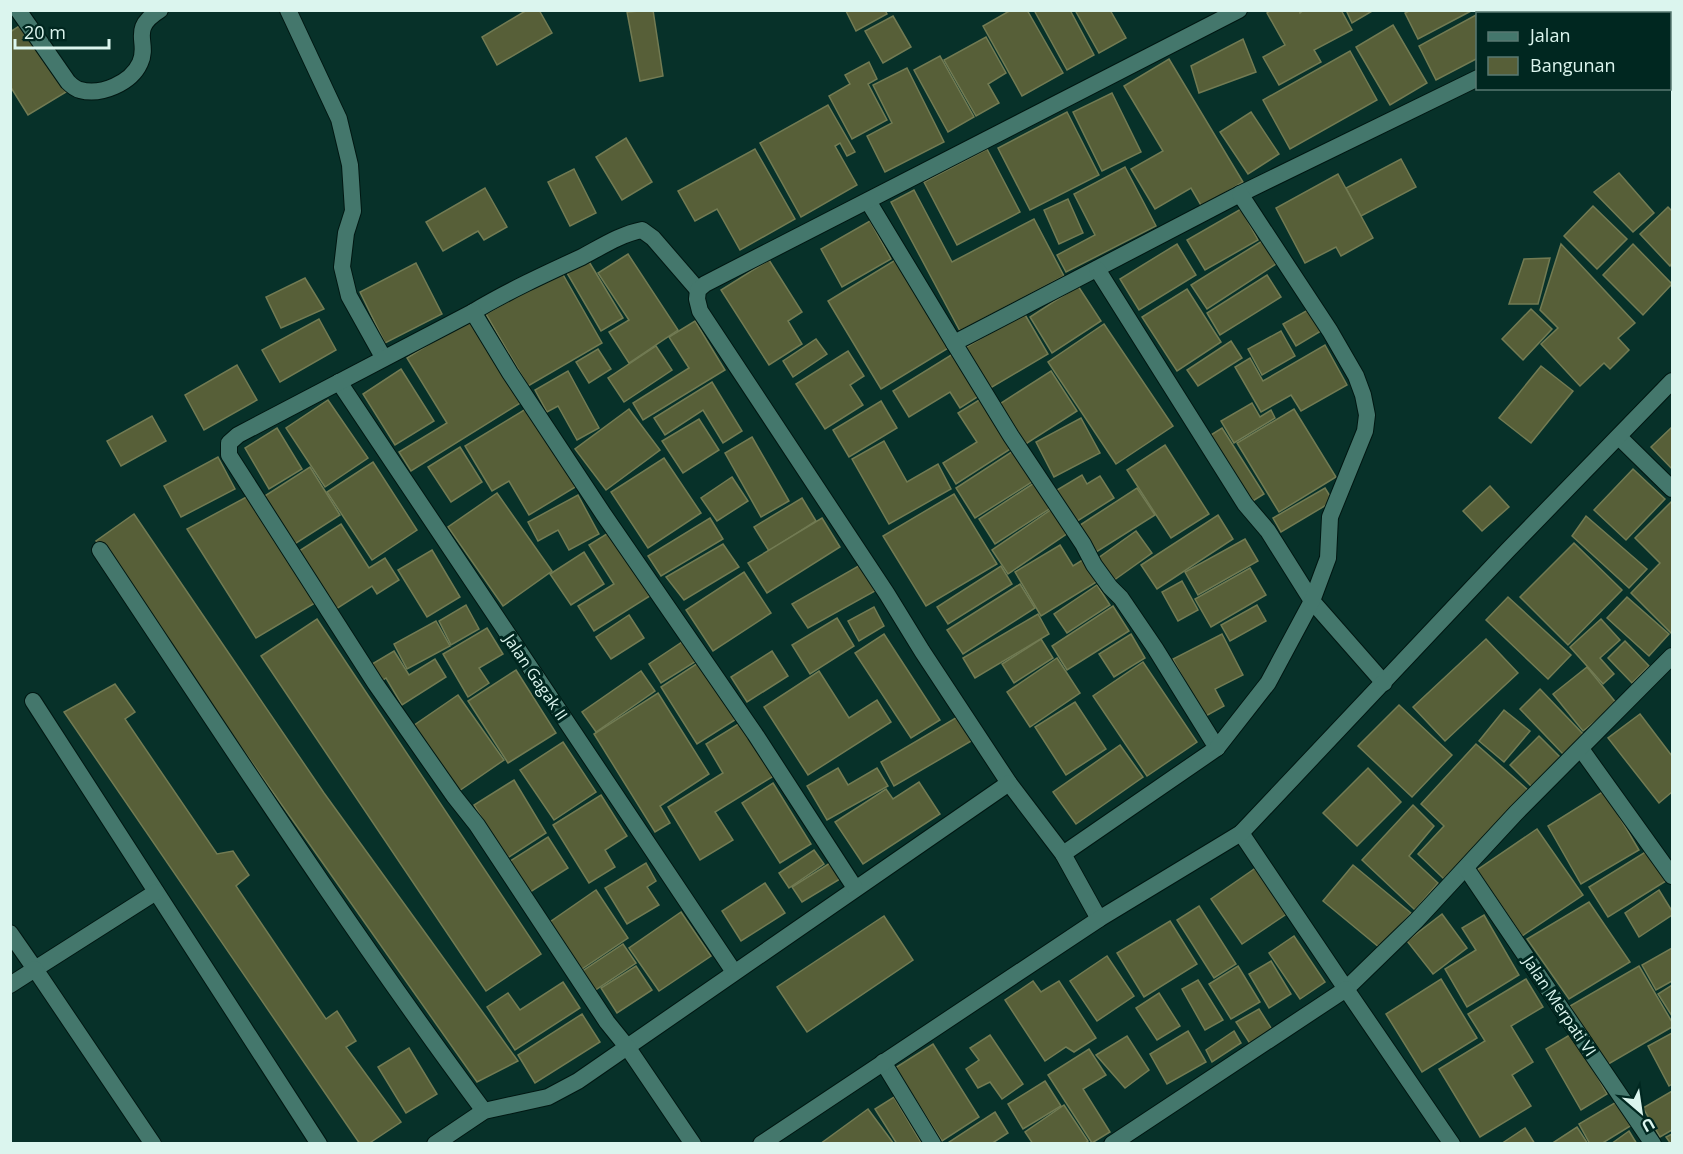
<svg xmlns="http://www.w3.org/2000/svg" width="1683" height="1154" font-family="'Open Sans',sans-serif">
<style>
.building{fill:#575f38;stroke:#727b53;stroke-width:1.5}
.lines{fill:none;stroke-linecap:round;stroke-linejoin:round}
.service-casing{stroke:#001712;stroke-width:18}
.minor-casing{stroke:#001712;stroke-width:18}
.service{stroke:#44776c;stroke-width:16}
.minor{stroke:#44776c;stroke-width:16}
.labels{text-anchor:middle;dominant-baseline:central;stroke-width:6;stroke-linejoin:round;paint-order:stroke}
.street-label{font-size:16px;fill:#dbf5ee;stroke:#002720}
</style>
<rect width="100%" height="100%" fill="#073129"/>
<!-- building -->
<g class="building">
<polygon points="527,10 539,10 552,33 497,65 482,37"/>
<polygon points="653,10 663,76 640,81 627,12"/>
<polygon points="885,10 887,14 856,31 846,11"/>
<polygon points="1011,10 1027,10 1063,73 1022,96 983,26"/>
<polygon points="1034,10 1070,10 1094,55 1067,70"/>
<polygon points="1075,10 1110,10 1126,38 1099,53"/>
<polygon points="1271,10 1299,10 1300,13 1304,10 1341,10 1352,30 1314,50 1321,62 1279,85 1263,57 1285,45 1267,13"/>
<polygon points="1346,10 1374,10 1352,23"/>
<polygon points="1411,10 1473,10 1418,39 1405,13"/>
<polygon points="1487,10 1567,10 1562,14 1489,14"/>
<polygon points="1476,15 1478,58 1436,80 1419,46"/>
<polygon points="1672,15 1672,69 1670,64 1670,16"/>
<polygon points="893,16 911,47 883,63 865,31"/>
<polygon points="24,23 66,92 28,115 10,86 10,32"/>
<polygon points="1393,25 1427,83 1390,105 1356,47"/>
<polygon points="986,37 1006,73 988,84 999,103 976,116 944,60"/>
<polygon points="1243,39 1256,72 1199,93 1191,66"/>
<polygon points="1350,51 1377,100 1290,149 1263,100"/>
<polygon points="940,56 974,117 948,132 914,70"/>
<polygon points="1169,59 1243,182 1202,207 1191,188 1155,209 1131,169 1163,151 1124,86"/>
<polygon points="869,62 877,79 868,84 887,120 852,139 829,96 850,84 845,75"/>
<polygon points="907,68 944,142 885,172 867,136 892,123 873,85"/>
<polygon points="1112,93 1141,152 1102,171 1073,112"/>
<polygon points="828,105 855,152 847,156 840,143 835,146 857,185 801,217 760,143"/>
<polygon points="1067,112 1099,175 1030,210 998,148"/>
<polygon points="1251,112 1279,154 1248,174 1220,132"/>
<polygon points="626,138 652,182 622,200 596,157"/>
<polygon points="755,149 795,219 740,250 717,209 695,221 678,191"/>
<polygon points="987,149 1020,212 957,245 924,182"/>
<polygon points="1401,159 1416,187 1361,216 1346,188"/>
<polygon points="1125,167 1156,226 1066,272 1057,255 1095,235 1074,194"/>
<polygon points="574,169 596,213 570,226 548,182"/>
<polygon points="1619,173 1654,213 1633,232 1594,192"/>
<polygon points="1338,174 1373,238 1341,256 1336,247 1305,263 1276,208"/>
<polygon points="485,188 507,227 484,240 478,231 443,251 426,222"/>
<polygon points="914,190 952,262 1034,219 1064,276 960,331 891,202"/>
<polygon points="1068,199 1083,233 1059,244 1044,210"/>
<polygon points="1593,206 1627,239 1597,269 1564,236"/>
<polygon points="1668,207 1672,211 1672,263 1670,266 1640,234"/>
<polygon points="1241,209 1258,240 1205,270 1187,240"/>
<polygon points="870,221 891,259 842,287 821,249"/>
<polygon points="1262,241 1276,264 1207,309 1191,285"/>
<polygon points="1177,244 1196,275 1139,310 1120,279"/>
<polygon points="1561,244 1635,323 1618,338 1629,350 1610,369 1604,363 1580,386 1541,344 1558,328 1540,310"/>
<polygon points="1633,244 1672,284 1643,315 1603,275"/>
<polygon points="628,254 678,330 629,363 609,332 629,320 598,273"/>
<polygon points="1550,258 1538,304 1509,304 1524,259"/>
<polygon points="897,259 950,347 881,389 828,301"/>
<polygon points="588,260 623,318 601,331 567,273"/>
<polygon points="769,260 802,312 788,321 802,344 769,365 721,290"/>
<polygon points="416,263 442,314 385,343 360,292"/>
<polygon points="561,271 602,343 528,386 486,314"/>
<polygon points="1267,275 1281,297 1220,335 1207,313"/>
<polygon points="305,278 324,309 281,328 266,297"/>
<polygon points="1078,286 1101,321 1052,353 1030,317"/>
<polygon points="1187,289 1221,342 1177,371 1142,317"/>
<polygon points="1531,309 1552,329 1523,360 1502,339"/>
<polygon points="1308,310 1321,331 1296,346 1283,324"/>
<polygon points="1024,313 1048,354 987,390 963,349"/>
<polygon points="471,318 522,402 411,471 399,452 447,423 407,358"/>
<polygon points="319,319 336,350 280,382 262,350"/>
<polygon points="695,321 725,370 643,420 633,403 689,368 669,337"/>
<polygon points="1104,324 1173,426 1116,464 1048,362"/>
<polygon points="1281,331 1295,356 1262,375 1248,349"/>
<polygon points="816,339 827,354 793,377 783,361"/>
<polygon points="1231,341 1242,358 1198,386 1187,370"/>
<polygon points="1325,345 1347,385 1301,411 1291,395 1261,412 1235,367 1250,358 1263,381"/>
<polygon points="656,346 672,370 624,402 608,378"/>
<polygon points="598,349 611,369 589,383 576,362"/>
<polygon points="848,351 864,376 850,385 863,405 825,429 796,384"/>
<polygon points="956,352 982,394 960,408 950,392 909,417 893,391"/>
<polygon points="237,365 257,400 204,430 185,395"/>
<polygon points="1541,366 1573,391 1531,443 1499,418"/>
<polygon points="401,369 434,421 395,445 363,394"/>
<polygon points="568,371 599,428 577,440 558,406 547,412 535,390"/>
<polygon points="1051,371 1077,411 1021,447 995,407"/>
<polygon points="712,382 742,431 723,443 703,410 665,435 654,418"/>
<polygon points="984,397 1015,446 956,484 943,463 977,442 958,413"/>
<polygon points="328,400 368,458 325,487 286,428"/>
<polygon points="881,401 897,428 849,457 833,430"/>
<polygon points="1252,403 1260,417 1271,410 1275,418 1234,443 1221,421"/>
<polygon points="529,407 577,486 529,515 509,481 492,491 465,446"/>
<polygon points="629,409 660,450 606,490 575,449"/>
<polygon points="1294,409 1336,477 1279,512 1237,443"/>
<polygon points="152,416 166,441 121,466 107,441"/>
<polygon points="1081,418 1100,453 1054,477 1036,442"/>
<polygon points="699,419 719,450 683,473 662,441"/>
<polygon points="1672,427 1672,469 1651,447"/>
<polygon points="277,428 302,469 269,489 245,448"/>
<polygon points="1222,428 1264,494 1248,504 1206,438"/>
<polygon points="752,437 789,501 761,517 725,453"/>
<polygon points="884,441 907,482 938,464 951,489 889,524 852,459"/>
<polygon points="1165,445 1209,514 1171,538 1127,470"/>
<polygon points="460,447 482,482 451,502 428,467"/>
<polygon points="1016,449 1035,480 975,518 956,488"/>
<polygon points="218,457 235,489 181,517 164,486"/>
<polygon points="664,458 701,513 648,548 611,492"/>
<polygon points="373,462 417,530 372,560 327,492"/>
<polygon points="310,467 340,515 290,547 260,499"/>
<polygon points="1633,469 1665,499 1626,540 1594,510"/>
<polygon points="1082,475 1087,484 1100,476 1114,498 1071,525 1052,493"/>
<polygon points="732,477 748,501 717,521 701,498"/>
<polygon points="1037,481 1054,506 995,544 979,519"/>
<polygon points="1490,486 1509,507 1482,531 1463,511"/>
<polygon points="1137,488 1155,515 1093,554 1077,527"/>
<polygon points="1325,488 1333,501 1281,532 1273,518"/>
<polygon points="497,493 552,571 503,606 448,527"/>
<polygon points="252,494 320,600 256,638 187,529"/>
<polygon points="954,494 997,564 926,606 883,536"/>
<polygon points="578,495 599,534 569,550 558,530 538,541 528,522"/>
<polygon points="802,498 816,521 769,551 754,527"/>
<polygon points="1671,502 1672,503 1672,634 1631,593 1660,563 1635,538"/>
<polygon points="1052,509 1068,533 1008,574 992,550"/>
<polygon points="134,514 324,793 518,1061 477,1082 96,541"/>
<polygon points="1218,515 1233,539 1157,589 1141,565"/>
<polygon points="1586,516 1647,569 1629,588 1572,536"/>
<polygon points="710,518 723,539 661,576 648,556"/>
<polygon points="822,518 840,547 767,593 748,563"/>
<polygon points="341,524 369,568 385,558 399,580 377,594 372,586 333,611 296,553"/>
<polygon points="613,530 653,594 594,631 578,606 614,584 589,545"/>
<polygon points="1136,531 1152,553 1110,583 1094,561"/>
<polygon points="1245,539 1258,561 1198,595 1185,572"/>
<polygon points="1574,543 1622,590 1568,645 1520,597"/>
<polygon points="723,544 739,567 684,600 666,577"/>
<polygon points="1060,545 1073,566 1084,559 1098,581 1041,616 1015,572"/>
<polygon points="432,550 460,597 427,617 398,570"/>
<polygon points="584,552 604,584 571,605 550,574"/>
<polygon points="862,564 875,591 808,628 792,604"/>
<polygon points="1001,566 1012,584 948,624 937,607"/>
<polygon points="1250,568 1266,595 1211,627 1195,599"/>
<polygon points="744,572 771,613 713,651 686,610"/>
<polygon points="1182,581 1198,610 1178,621 1162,592"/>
<polygon points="1020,584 1035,608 963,654 947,630"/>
<polygon points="1097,585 1110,605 1067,633 1054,614"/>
<polygon points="1508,597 1571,655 1548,679 1486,620"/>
<polygon points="1627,597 1669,634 1649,656 1607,618"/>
<polygon points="466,605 479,629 451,645 439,621"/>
<polygon points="1257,605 1266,621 1230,641 1221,625"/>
<polygon points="1113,606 1129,631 1067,670 1052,646"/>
<polygon points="874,607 884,626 859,641 848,621"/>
<polygon points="1038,614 1049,634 975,678 963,658"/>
<polygon points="629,615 644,638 611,659 596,637"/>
<polygon points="837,618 854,646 810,674 792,645"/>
<polygon points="317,619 541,954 486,991 261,656"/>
<polygon points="1601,619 1620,640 1600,658 1614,674 1603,684 1570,647"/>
<polygon points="436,621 450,646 407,669 394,644"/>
<polygon points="487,628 503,654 479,668 489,683 468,697 443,654"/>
<polygon points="884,634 940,720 911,738 855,653"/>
<polygon points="1131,634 1145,658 1114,677 1099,654"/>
<polygon points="1222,634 1243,675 1215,689 1224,706 1204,717 1173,659"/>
<polygon points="1041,639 1053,658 1014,683 1002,664"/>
<polygon points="1486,639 1518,673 1445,741 1413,707"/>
<polygon points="685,640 698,660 661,683 649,664"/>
<polygon points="1625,641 1649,666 1632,683 1608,658"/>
<polygon points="394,651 409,675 435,659 446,677 402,705 386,678 377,684 367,667"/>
<polygon points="772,651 788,676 747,702 731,677"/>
<polygon points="1057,658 1080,693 1030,727 1007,692"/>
<polygon points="701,661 738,718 697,744 661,687"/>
<polygon points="1143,662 1197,742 1147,776 1093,696"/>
<polygon points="1587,667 1617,704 1583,731 1553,694"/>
<polygon points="516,670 556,733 508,763 468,701"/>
<polygon points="641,671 655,691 596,732 582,712"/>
<polygon points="819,671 849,718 877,700 891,722 808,775 764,707"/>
<polygon points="115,684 135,712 125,719 217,854 233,851 249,875 236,886 326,1019 337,1011 356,1041 346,1047 401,1122 368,1144 360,1144 64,712"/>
<polygon points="1540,689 1584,735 1563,754 1520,709"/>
<polygon points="658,693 709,774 660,806 670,823 655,832 594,734"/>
<polygon points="458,695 504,760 456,793 410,728"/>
<polygon points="1075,702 1106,749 1066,775 1035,727"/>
<polygon points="1399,705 1452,755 1412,797 1358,746"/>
<polygon points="1504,710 1530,731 1504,762 1479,741"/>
<polygon points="1640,714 1672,756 1672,792 1659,803 1608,738"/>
<polygon points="959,716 973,740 894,786 881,762"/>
<polygon points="745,720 777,774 715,812 733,840 700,860 668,807 723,773 706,744"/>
<polygon points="1539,736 1562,759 1533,788 1510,765"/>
<polygon points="563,742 596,792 554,820 520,770"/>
<polygon points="1476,744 1529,791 1444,879 1418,854 1444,826 1421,804"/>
<polygon points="1120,745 1143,777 1076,824 1053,792"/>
<polygon points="838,768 848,785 877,768 888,786 827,820 807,786"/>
<polygon points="1368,768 1401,802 1357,846 1323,813"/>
<polygon points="514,780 546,833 506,859 474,805"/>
<polygon points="919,782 940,814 863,864 835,822 886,789 893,799"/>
<polygon points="773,783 811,844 780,863 742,803"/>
<polygon points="1604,791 1639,850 1581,884 1548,826"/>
<polygon points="601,795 627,836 605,850 615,867 589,883 553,825"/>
<polygon points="1413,805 1434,826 1409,856 1438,883 1415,910 1362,860"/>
<polygon points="1537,829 1583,895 1522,936 1477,870"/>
<polygon points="548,837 568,868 527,894 507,863"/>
<polygon points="814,850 824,864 789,888 779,873"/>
<polygon points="1647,851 1666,881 1608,917 1589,887"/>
<polygon points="646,863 656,881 647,887 659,905 627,924 605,888"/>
<polygon points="830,863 840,879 802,902 792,887"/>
<polygon points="1353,865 1411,913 1380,948 1323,901"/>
<polygon points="1257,867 1288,913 1242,944 1211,899"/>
<polygon points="765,883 785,913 741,941 722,911"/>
<polygon points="596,890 628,938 579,971 547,924"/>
<polygon points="1659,890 1672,911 1672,915 1639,937 1625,913"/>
<polygon points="1589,902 1630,962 1569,999 1527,939"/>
<polygon points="1199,906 1236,964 1214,978 1177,920"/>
<polygon points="681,912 711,956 659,991 629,948"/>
<polygon points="1442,914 1467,948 1433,974 1407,941"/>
<polygon points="1484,915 1519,975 1467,1007 1445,969 1476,950 1462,928"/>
<polygon points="884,916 913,960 807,1032 777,987"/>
<polygon points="1170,921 1197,964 1144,997 1117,953"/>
<polygon points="1294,936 1325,982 1300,999 1269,953"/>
<polygon points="623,944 636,963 594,991 581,972"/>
<polygon points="1672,948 1672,981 1656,990 1642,965"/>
<polygon points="1107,956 1134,996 1097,1021 1070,981"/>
<polygon points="1271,961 1291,994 1269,1008 1249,974"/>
<polygon points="636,966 652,990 617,1013 601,988"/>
<polygon points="1238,966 1260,1002 1231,1019 1209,984"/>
<polygon points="1639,966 1672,1022 1672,1027 1605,1066 1570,1006"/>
<polygon points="1441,979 1477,1038 1422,1072 1386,1014"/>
<polygon points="1526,979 1543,1007 1511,1026 1533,1062 1512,1075 1531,1106 1480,1137 1439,1069 1485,1041 1468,1014"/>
<polygon points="1198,980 1223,1020 1205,1030 1182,989"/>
<polygon points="1033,981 1041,992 1059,981 1096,1038 1074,1052 1066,1047 1045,1061 1005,1000"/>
<polygon points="563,982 580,1008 515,1050 487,1007 508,993 520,1010"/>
<polygon points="1672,985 1672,1016 1658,994"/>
<polygon points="1159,993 1180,1026 1157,1040 1136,1008"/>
<polygon points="1259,1009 1273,1031 1251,1045 1236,1022"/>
<polygon points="582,1014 600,1042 535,1083 518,1055"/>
<polygon points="1188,1031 1206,1062 1167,1084 1150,1054"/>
<polygon points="1234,1031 1241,1043 1212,1062 1206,1050"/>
<polygon points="1573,1033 1607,1094 1581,1110 1546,1049"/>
<polygon points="1672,1033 1672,1084 1669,1086 1648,1046"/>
<polygon points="990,1035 1023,1084 1002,1099 990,1082 978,1088 966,1069 979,1060 970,1048"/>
<polygon points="1127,1036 1149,1070 1125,1088 1096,1055"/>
<polygon points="933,1044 979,1117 942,1141 895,1068"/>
<polygon points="409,1048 437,1094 406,1113 378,1067"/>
<polygon points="1089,1049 1106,1075 1083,1089 1110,1132 1092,1143 1048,1075"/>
<polygon points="1045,1081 1061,1106 1023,1129 1008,1104"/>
<polygon points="1672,1091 1672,1130 1660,1137 1643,1108"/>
<polygon points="894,1097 922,1144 897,1144 875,1109"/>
<polygon points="1618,1101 1632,1125 1601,1144 1590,1144 1579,1124"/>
<polygon points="1064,1105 1088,1141 1084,1144 1033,1144 1025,1132"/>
<polygon points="868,1109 894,1144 820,1144"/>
<polygon points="995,1112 1008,1133 991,1144 951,1144 949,1142"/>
<polygon points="1577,1127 1588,1144 1551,1144"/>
<polygon points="1525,1128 1535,1144 1501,1144"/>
<polygon points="1629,1131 1637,1144 1611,1144"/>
<polygon points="1672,1134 1672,1144 1671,1144 1666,1137"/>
</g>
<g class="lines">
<defs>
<g id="service">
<path d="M100 550C226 739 349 929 484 1111"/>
<polyline points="33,701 319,1144"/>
</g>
<g id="minor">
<path d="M18 10 68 82C71 85 76 89 80 90 101 96 131 83 140 63 150 42 128 30 160 10"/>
<polyline points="288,10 339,119 350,165 353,211 346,233 342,267 349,296 383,357"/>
<polyline points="1605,14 1610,10"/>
<polyline points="868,201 954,343 1240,194 1478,78"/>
<polyline points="1097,269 1245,504 1268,531 1312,601 1384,683"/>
<path d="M473 312C508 291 545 274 582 257 601 247 621 234 642 230L653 238 698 290"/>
<polyline points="954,343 1011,436 1083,544 1094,565 1110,587 1121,598 1155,648 1217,748 1063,854"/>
<polyline points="339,382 734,972"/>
<polyline points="1619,437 1672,489"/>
<polyline points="1217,748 1268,683 1312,601 1328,558 1330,517 1365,431 1367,415 1363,395 1356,376 1330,331 1240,194"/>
<polyline points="1581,749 1672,876"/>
<polyline points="1241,833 1346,989 1416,921 1516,813 1672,656"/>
<polyline points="1466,868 1653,1144"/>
<polyline points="1099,919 1063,854 1009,783 922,651 887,594 700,311 697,299 698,290 705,284 1239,10"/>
<polyline points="10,933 35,969 156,892"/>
<polyline points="10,985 35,969 153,1144"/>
<polyline points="883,1062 933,1144"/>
<polyline points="435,1144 484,1111 548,1097 578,1081 1009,783"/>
<polyline points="693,1144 628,1048 607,1022 477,825 454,796 375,683 229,455 229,443 238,435 473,312 510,373 604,515 755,734 855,888"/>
<polyline points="761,1144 1099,919 1241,833 1508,550 1672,381"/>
<polyline points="1112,1144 1346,989 1452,1144"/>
</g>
</defs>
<!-- service casing -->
<use href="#service" class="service-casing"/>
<!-- minor casing -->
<use href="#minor" class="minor-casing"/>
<!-- service -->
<use href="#service" class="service"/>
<!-- minor -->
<use href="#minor" class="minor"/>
</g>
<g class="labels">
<!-- street labels -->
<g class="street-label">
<text transform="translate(536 677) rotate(56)">Jalan Gagak II</text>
<text transform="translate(1560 1006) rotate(56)">Jalan Merpati VI</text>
</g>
</g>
<!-- border -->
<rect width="1683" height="1154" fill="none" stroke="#dbf5ee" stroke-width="24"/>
<!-- legend -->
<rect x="1476" y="12" width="195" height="78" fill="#002720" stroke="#587972" stroke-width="1.5"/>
<rect x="1488" y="32" width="30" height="9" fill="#44776c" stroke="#587972" stroke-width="1.5"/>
<text x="1530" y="42" font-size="18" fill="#dbf5ee">Jalan</text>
<rect x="1488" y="57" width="30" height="18" fill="#575f38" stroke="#587972" stroke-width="1.5"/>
<text x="1530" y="72" font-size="18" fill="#dbf5ee">Bangunan</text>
<!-- north arrow -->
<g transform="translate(1641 1112) rotate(151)" stroke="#002720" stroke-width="4.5" paint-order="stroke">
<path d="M0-4.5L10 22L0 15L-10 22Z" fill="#dbf5ee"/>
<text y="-9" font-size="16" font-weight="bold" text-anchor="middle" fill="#dbf5ee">U</text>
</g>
<!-- scale -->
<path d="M15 39v9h94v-9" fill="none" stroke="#dbf5ee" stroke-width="3"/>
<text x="24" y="39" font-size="18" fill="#dbf5ee" stroke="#002720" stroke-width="4.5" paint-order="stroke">20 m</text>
</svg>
